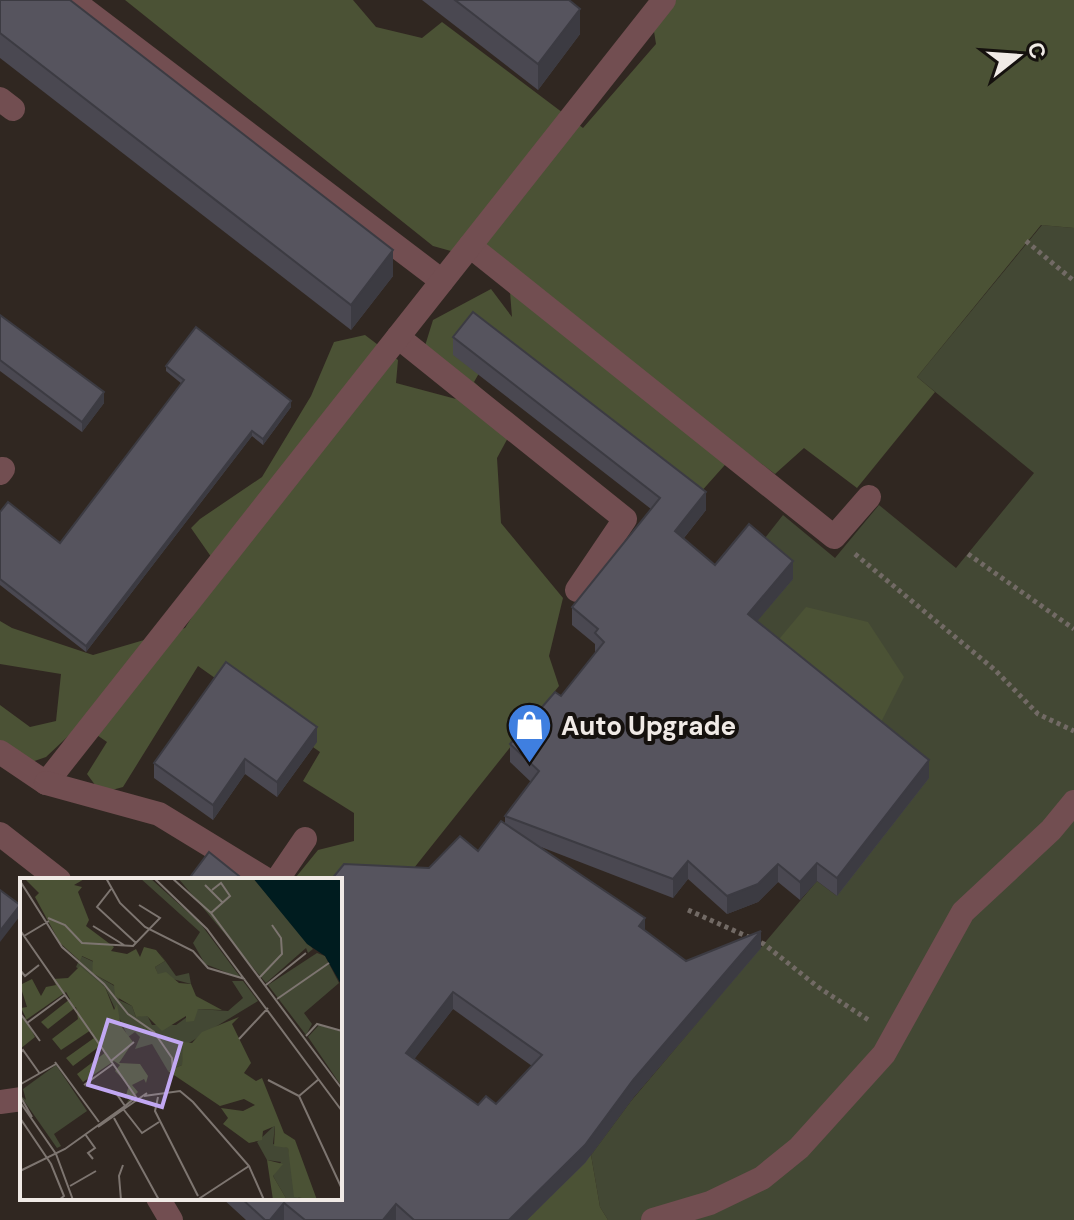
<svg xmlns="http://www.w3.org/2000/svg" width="1074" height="1220" font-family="'DM Sans',sans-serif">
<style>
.green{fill:#434834}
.forest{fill:#4b5235}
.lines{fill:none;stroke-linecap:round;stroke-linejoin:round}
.path{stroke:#726a65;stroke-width:5;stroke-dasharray:4 4;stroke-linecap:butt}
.minor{stroke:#724e51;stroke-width:24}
.wall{fill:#4a4851;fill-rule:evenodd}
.shaded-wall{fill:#3c3b42}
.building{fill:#56545e;stroke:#3c3b42;stroke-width:2;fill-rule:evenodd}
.labels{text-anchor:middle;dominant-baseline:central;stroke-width:8;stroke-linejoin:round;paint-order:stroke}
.poi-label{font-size:26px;font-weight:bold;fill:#f0eae6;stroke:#15110e;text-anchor:start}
.inset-road{fill:none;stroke:#7d7570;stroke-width:2}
.view{fill:#c2a8f3;fill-opacity:0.15;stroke:#c2a8f3;stroke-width:4}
.inset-edge{fill:none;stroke:#f0eae6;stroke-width:4}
</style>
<rect width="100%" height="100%" fill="#302721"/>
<!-- green -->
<polygon class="green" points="1042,225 1074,228 1074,1220 608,1220 600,1207 591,1155 631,1101 817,881 837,896 770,650 748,632 757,548 783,515 835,558 879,505 956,568 1034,473 917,377"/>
<!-- forest -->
<g class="forest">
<polygon points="125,0 353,0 376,27 422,38 442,22 583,128 656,44 649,0 1074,0 1074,228 1041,225 917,377 935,392 857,488 804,448 775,474 740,448 699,494 486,361 474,382 517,421 497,458 501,523 563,598 549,656 559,686 414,868 340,880 300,880 296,877 318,850 354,841 354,813 303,781 320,752 198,666 123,787 101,793 87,774 107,742 81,724 46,757 20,766 0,759 0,705 30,727 56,721 61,674 0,664 0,621 12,628 93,655 185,628 221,571 191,528 200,519 262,477 311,396 334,342 365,335 398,360 396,383 456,399 424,349 433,320 491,289 512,317 508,267 433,246"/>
<polygon points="806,607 868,622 904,677 875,734 770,650"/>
<polygon points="591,1155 600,1207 608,1220 527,1220"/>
</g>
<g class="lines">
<!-- path -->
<g class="path">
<polyline points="1026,241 1074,281"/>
<polyline points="855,554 995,670 1038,714 1074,731"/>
<polyline points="968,554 1074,629"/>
<polyline points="688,910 764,944 818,987 870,1021"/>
</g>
<!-- minor -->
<g class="minor">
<polyline points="72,0 442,281"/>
<polyline points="0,99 13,109"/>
<polyline points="470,246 834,537 869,497"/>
<polyline points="398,337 625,519 577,590"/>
<polyline points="0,473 3,469"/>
<polyline points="0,752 46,783 664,0"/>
<polyline points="46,783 159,814 267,880"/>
<polyline points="0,834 59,880"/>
<polyline points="277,880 305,839"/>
<polyline points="0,1102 22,1099"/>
<polyline points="158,1198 171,1220"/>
<polyline points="653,1220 710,1203 762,1178 799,1148 884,1054 963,912 1051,830 1074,802"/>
</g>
</g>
<!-- wall -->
<g class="wall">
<polygon points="0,0 393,276 351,330 0,58"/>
<polygon points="422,0 569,0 580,34 538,90"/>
<polygon points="0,315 104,403 82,432 0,371"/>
<path d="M453 337 706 510 684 538 715 565 793 579 757 621 929 778 837 896 817 881 800 900 778 882 758 902 727 914 688 879 673 898 541 847 645 930 686 961 761 948 633 1098 585 1163 527 1220H246L222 1198H340L429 868 478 851 505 823V816L531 782 510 762V744L561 696 596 653 595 652V644L572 625V607L651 509 453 355ZM453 1009 532 1066 496 1104 478 1105 414 1059Z"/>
<polygon points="166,366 291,407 263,445 252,436 86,652 0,585 0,512 60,543 182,384 166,371"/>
<polygon points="317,742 277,797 245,774 213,820 154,778 154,763"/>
</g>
<!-- shaded-wall -->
<g class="shaded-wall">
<polygon points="580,9 580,34 538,90 538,64"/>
<polygon points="393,250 393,276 351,330 351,305"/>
<polygon points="104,392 104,403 82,432 82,422"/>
<polygon points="291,401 291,407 263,445 263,439"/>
<polygon points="252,431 252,436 86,652 86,646"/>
<polygon points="706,492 706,510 675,549 675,531"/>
<polygon points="793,561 793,579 748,632 748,614"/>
<polygon points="317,727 317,742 277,797 277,782"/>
<polygon points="245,759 245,774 213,820 213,805"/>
<polygon points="929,760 929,778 837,896 837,878"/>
<polygon points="688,861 688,879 673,898 673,879"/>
<polygon points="817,863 817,881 800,900 800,882"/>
<polygon points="778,864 778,882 758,902 727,914 727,896"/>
<polygon points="20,905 20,916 0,942 0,931"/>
<polygon points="645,918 645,936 639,926"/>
<polygon points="761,931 761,948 633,1098 585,1163 527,1220 509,1220 633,1080"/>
<polygon points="453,992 453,1009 406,1070 406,1053"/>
<polygon points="284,1203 284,1220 270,1220"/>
<polygon points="396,1204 396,1220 383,1220"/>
</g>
<!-- building -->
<g class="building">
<polygon points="0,0 70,0 393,250 351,305 0,33"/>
<polygon points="455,0 569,0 580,9 538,64"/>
<polygon points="473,312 706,492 675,531 715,565 749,524 793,561 748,614 929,760 837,878 817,863 800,882 778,864 758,884 727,896 688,861 673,879 505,816 539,771 510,744 555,692 561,696 604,642 595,633 598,629 572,607 660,498 453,337"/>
<polygon points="0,315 104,392 82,422 0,360"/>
<polygon points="196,327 291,401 263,439 252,431 86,646 0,579 0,512 8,502 60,543 184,380 166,366"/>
<polygon points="226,662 317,727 277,782 245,759 213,805 154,763"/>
<path d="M501 821 645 918 639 926 686 961 761 931 633 1080 585 1145 509 1220H414L396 1204 383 1220H305L284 1203 270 1220H265L241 1198H340V880H331L344 864 429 868 460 836 478 851ZM453 992 542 1055 496 1104 486 1096 478 1105 406 1053Z"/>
<polygon points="209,852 244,880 188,880"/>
<polygon points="0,890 20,905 0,931"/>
</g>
<!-- icons -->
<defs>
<symbol id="shop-pin" viewBox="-11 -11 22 30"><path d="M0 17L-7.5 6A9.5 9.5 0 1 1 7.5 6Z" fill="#3f7fe0" stroke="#15110e"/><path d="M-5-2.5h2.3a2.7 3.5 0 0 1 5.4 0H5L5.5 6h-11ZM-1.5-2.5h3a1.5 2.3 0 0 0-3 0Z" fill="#fff"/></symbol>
</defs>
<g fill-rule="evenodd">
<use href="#shop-pin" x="504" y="700" width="51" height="69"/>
</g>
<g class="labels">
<!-- poi labels -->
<g class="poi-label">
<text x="561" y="726">Auto Upgrade</text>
</g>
</g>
<!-- overview -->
<g transform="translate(20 878)">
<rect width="322" height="322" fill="#302721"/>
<path d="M120 0H130L180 45 221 100 185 86 173 65 180 54ZM158 0H233L293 71 288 75 286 70 246 105ZM139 74 156 98 169 95 171 106 138 97 135 89 145 83ZM297 75 305 78 319 105 284 135 292 146 286 157 248 107ZM61 78 74 84 72 95 98 110 99 122 112 128 116 139 127 137 132 147H156L178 131 208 133 223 120 212 103H223L238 123 164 168 162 187 148 193 132 166 115 171 120 159 115 154 108 159 85 109 56 89ZM299 147 322 154V209L288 159ZM36 187 67 233 34 256 41 268 37 270 0 217 6 222 3 211ZM255 247 253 266 268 270 279 322H267L253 298 261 284 247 282 237 264Z" fill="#434834"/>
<path d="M4 0H66L54 7 62 9 58 14 69 42 66 48 94 69 91 73 107 76 116 71 120 79 124 69 136 72 145 83 135 89 138 96 146 94 159 105 171 106 176 118 202 132 178 131 174 143 166 144V138L142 153 127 138 116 139 112 128 95 118 94 107 72 95 73 83 62 78 60 83 40 65 15 19 19 15ZM60 88 85 109 94 132 97 126 101 148 113 164 99 185 120 186 128 198 126 205 124 201 112 207 118 214 106 226 112 217 105 221 109 207 95 193 100 187 94 183 63 204 57 196 86 174 80 168 53 188 46 180 74 160 71 152 41 172 32 161 58 141 56 129 28 151 21 144 50 121 46 114 6 142 15 159 0 171V137L6 140 1 130 7 129 0 107 12 101 21 118 26 109 36 107 33 101 48 100ZM219 139 212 146 231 185 224 195 236 203 242 200 264 255 275 262 297 322 274 319 268 270 254 268 255 248 243 253 242 262 229 265 203 246 208 240 201 230 223 233 235 227 224 221 200 228 148 193 162 187 163 164 172 165 182 154ZM247 282 263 286 253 298 267 322H253Z" fill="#4b5235"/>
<path d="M233 0H318L322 5V108L305 78 287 66Z" fill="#001c1f"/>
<path class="inset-road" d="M86 0 100 25 125 49 173 73 188 90 225 101M134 0 187 51 322 233M152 0 191 35 322 211M0 3 42 69 84 106 108 136 134 154 152 180 153 195M185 7 203 25M91 11 77 29 116 65M191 35 210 18 201 5 192 12M28 40 45 47 62 65 113 68 140 40 119 27M73 48 104 67M0 52 4 58 29 43M4 58 116 219 105 228M0 92 5 98 19 87M240 99 262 76 261 60 252 47M246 107 286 75M257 121 309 85M0 135 20 163M7 145 45 117M286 158 297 146 322 153M219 161 248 130M0 175 3 172 20 196M91 183 114 164M35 184 79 244M299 201 279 218 322 311M248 202 279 218M1 206 36 186M64 207 93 186M0 218 12 239M124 218 160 213 173 224 229 288 244 322M138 219 135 233 178 318M0 224 36 276 53 322M104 232 122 255 139 244M0 240 31 286 44 318 39 322M94 240 139 322M78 249 127 215M65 256 75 270 68 275 73 281M0 293 45 271 105 228 96 215M50 308 76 293M101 322 99 298 103 287M177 322 229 288"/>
<path class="view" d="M88 142 161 165 142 229 68 207Z"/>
<rect width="322" height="322" class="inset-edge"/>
</g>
<!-- north arrow -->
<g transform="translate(1018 56) rotate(73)" stroke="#15110e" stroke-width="6" paint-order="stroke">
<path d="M0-6L14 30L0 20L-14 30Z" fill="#f0eae6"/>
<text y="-12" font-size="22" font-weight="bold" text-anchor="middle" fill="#f0eae6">С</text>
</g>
</svg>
